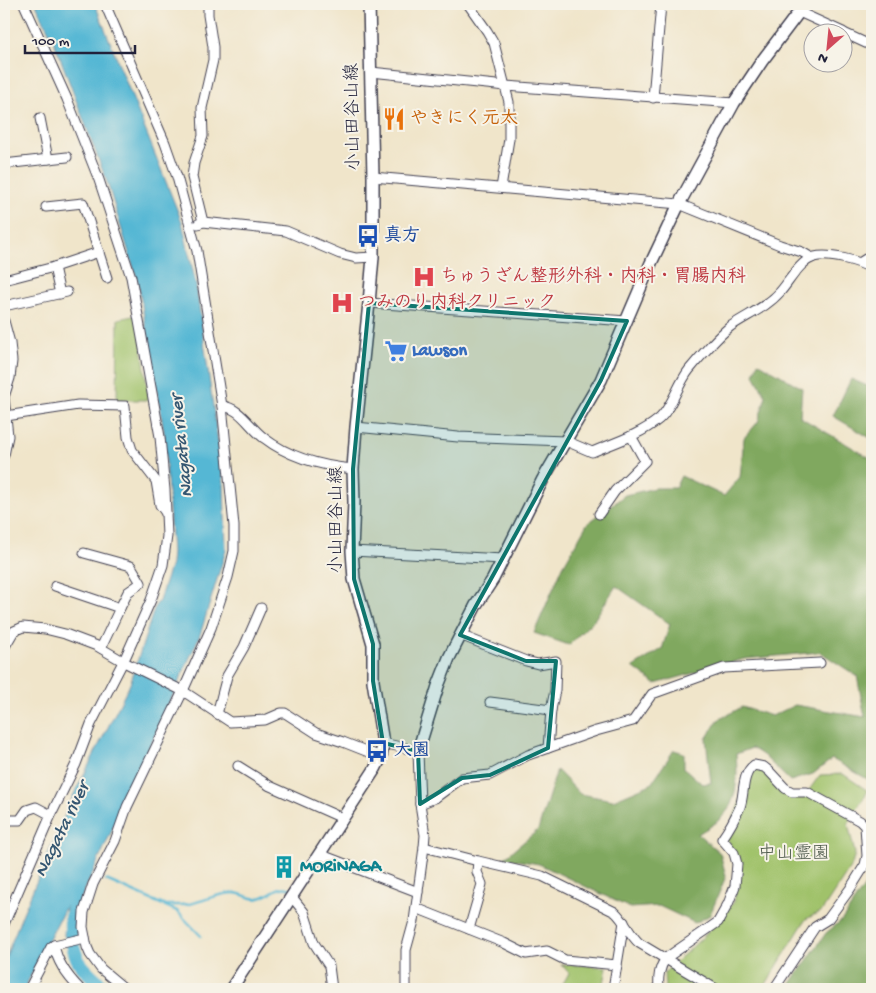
<svg xmlns="http://www.w3.org/2000/svg" width="876" height="993" font-family="'Gochi Hand','Klee One',sans-serif">
<style>
.green{fill:#a0c26b;stroke:#617253}
.forest{fill:#80a85f;stroke:#51654d}
.water{fill:#55b7d4;stroke:#3c6c88}
.lines{fill:none;stroke-linecap:round;stroke-linejoin:round}
.stream{stroke:#55b7d4;stroke-width:2.5}
.river{stroke:#55b7d4;stroke-width:14}
.street-casing{stroke:#413f50;stroke-width:11}
.secondary-casing{stroke:#413f50;stroke-width:14}
.street{stroke:#fff;stroke-width:9}
.secondary{stroke:#fff;stroke-width:11}
.marked{fill:#0f766e;fill-opacity:0.2;stroke:#0f766e;stroke-width:4;stroke-linejoin:round}
.labels{text-anchor:middle;dominant-baseline:central;stroke-width:4;stroke-linejoin:round;paint-order:stroke}
.street-label{font-size:18px;fill:#22223b;stroke:#f7f3e8}
.food-label{font-size:18px;font-weight:bold;fill:#c56008;stroke:#f7f3e8;text-anchor:start}
.transit-label{font-size:18px;font-weight:bold;fill:#164399;stroke:#f7f3e8;text-anchor:start}
.health-label{font-size:18px;font-weight:bold;fill:#be3a42;stroke:#f7f3e8;text-anchor:start}
.shop-label{font-size:18px;font-weight:bold;fill:#366cbe;stroke:#f7f3e8;text-anchor:start}
.park-label{font-size:18px;fill:#4e5a4c;stroke:#f7f3e8}
.culture-label{font-size:18px;font-weight:bold;fill:#0d838f;stroke:#f7f3e8;text-anchor:start}
.water-label{font-size:19px;font-style:italic;fill:#345671;stroke:#f7f3e8}
</style>
<rect width="100%" height="100%" fill="#f7f3e8"/>
<filter id="ink" filterUnits="userSpaceOnUse"><feTurbulence type="fractalNoise" baseFrequency=".02" numOctaves="2"/><feDisplacementMap in="SourceGraphic" scale="10" xChannelSelector="R" yChannelSelector="G"/><feConvolveMatrix kernelMatrix="1 2 1 2 8 2 1 2 1" color-interpolation-filters="sRGB"/></filter>
<filter id="wash" filterUnits="userSpaceOnUse"><feTurbulence type="fractalNoise" baseFrequency=".0096" numOctaves="4" result="noise"/><feDisplacementMap in="SourceGraphic" scale="20" xChannelSelector="R" yChannelSelector="G"/><feGaussianBlur stdDeviation="1.12" result="paint"/><feColorMatrix in="noise" values="0 0 0 0 0 0 0 0 0 0 0 0 0 0 0 0 0 1.4 0 .05"/><feComposite in="paint" operator="in"/></filter>
<g filter="url(#wash)">
<rect width="100%" height="100%" fill="#f0e5ca"/>
<!-- green -->
<g class="green">
<polygon points="138,315 149,400 117,400 118,319"/>
<polygon points="759,768 784,792 803,798 820,775 843,774 868,791 848,824 855,853 852,865 822,911 806,919 763,989 665,989 664,973 703,937 734,902 740,868 726,838 750,775"/>
<polygon points="561,964 607,967 603,989 560,989 569,973"/>
</g>
<!-- forest -->
<g class="forest">
<path d="M758 362 802 388 800 417 872 459V784L869 780 832 759 813 774 790 781 763 755 752 748 736 754C738 776 738 802 721 818 715 825 705 829 698 834L720 853 726 876 710 915 695 923 659 906 630 908 539 864 504 858 538 830 557 770 580 794 613 800 651 784 674 750 684 753V768L702 784 711 783 706 739 718 720 742 707 772 716 795 705 865 717 857 676 820 652 744 659 655 684 633 667 662 649 670 624 616 586 594 620 569 645 534 633 563 566 587 524 625 495 655 488H675L681 476 724 496 740 477 744 438 758 422 766 396 754 375Z"/>
<polygon points="851,379 872,388 872,439 833,416"/>
<polygon points="872,875 872,989 787,989 826,933 842,920"/>
</g>
<!-- water -->
<polygon class="water" points="36,4 95,4 182,222 196,285 224,484 226,550 200,635 76,910 75,933 64,936 66,906 24,989 4,989 4,962 23,913 73,796 130,684 155,606 159,601 171,564 172,552 164,432 138,282 107,182 56,47"/>
<g class="lines">
<!-- stream -->
<g class="stream">
<polyline points="106,880 177,911 201,936"/>
<path d="M166 905C175 905 184 906 193 903 206 900 220 893 234 893 243 893 251 901 259 898 271 896 278 883 291 889"/>
</g>
<!-- river -->
<path class="river" d="M71 916C70 929 72 946 77 958 82 969 98 982 107 989"/>
</g>
</g>
<g filter="url(#ink)">
<g class="lines">
<defs>
<g id="street">
<polyline points="105,4 165,143 177,177 197,251 222,406 234,526 234,551 228,577 211,628 183,691 127,807 115,841 93,884 84,912 83,927 87,947 90,954 101,969 125,989"/>
<polyline points="468,4 487,31 494,43 509,102 509,139 501,188"/>
<polyline points="799,12 843,32"/>
<polyline points="844,33 872,46"/>
<polyline points="371,72 506,86 734,103"/>
<polyline points="653,98 661,4"/>
<polyline points="40,118 48,159"/>
<polyline points="4,164 67,157"/>
<polyline points="373,177 679,204 780,245 802,252 812,258"/>
<polyline points="46,207 83,203 107,278"/>
<polyline points="203,222 192,177 194,163 203,136 202,108 213,60 213,47 208,15 208,4"/>
<polyline points="198,224 203,222 286,231 340,254 356,258 373,257"/>
<polyline points="861,262 872,255"/>
<polyline points="54,267 60,294"/>
<polyline points="4,280 54,267 99,252"/>
<polyline points="369,303 627,321"/>
<polyline points="4,306 67,292"/>
<polyline points="4,321 10,343 12,361 10,378 4,397 8,436 4,455"/>
<path d="M222 406C241 408 249 427 264 438 290 458 322 466 353 469"/>
<polyline points="6,416 78,405 125,406 128,437 132,450 156,481 160,505 166,513"/>
<path d="M356 427 458 437 566 441 592 452C614 443 640 435 659 419 671 409 678 384 689 370 698 359 719 335 731 326 747 315 767 307 780 292 790 281 799 262 814 257 829 253 860 261 872 269"/>
<polyline points="599,514 615,491 645,461 631,436"/>
<polyline points="352,551 503,559"/>
<polyline points="84,553 131,566 141,583 128,592 120,608"/>
<polyline points="55,586 120,608 101,648"/>
<polyline points="4,648 14,631 23,627 45,629 65,634 97,646 126,663 183,691 230,722 265,720 281,713 285,713 316,733 343,742 381,757"/>
<polyline points="490,702 551,710"/>
<polyline points="217,714 227,676 244,647 261,608"/>
<polyline points="383,743 418,751 420,804 425,835 424,847 414,921 406,950 406,989"/>
<polyline points="548,748 596,731 633,721 652,694 724,668 820,663"/>
<polyline points="238,766 270,786 342,818"/>
<polyline points="420,804 435,798 462,778 490,775 528,755 548,748 551,710 555,690 556,661 538,664 526,661 460,635"/>
<polyline points="4,820 20,820 27,810 36,807 51,815"/>
<path d="M424 847 478 861 542 876 615 912C625 921 629 934 639 943L716 989"/>
<polyline points="319,854 418,892"/>
<polyline points="292,897 304,912 314,943 329,966 332,989"/>
<polyline points="416,908 504,943 526,954 547,951 565,960 617,965"/>
<polyline points="4,924 51,815 76,764 91,724 126,656 151,600 163,565 167,536 165,490 160,437 131,277 99,180 67,99 24,4"/>
<polyline points="469,929 482,884 477,872 478,861"/>
<path d="M54 945C57 962 68 977 80 989"/>
<polyline points="29,989 51,947 54,945 85,938"/>
<polyline points="613,989 624,922"/>
<path d="M659 989C658 977 659 968 666 958L718 922 728 904 735 886 737 864 734 853 722 839C729 829 735 818 740 807 745 793 741 775 754 765L764 767 769 771 785 788 792 792H807L860 821 865 826 867 856 865 865 850 889 828 919 815 927 774 989"/>
</g>
<g id="secondary">
<polyline points="418,751 438,686 449,658 476,605 493,579 543,479 601,380 651,263 679,204 734,103 762,61 805,4"/>
<polyline points="231,989 375,769 381,757 383,743 373,681 373,644 354,579 352,551 354,502 353,469 356,427 369,303 373,257 373,177 369,4"/>
</g>
</defs>
<!-- street casing -->
<use href="#street" class="street-casing"/>
<!-- secondary casing -->
<use href="#secondary" class="secondary-casing"/>
<!-- street -->
<use href="#street" class="street"/>
<!-- secondary -->
<use href="#secondary" class="secondary"/>
</g>
</g>
<!-- marked area -->
<path class="marked" d="M369 303 627 321 601 380 460 635 526 661H556L548 748 490 775 462 778 420 804 418 751 383 743 373 681V644L354 579 353 469Z"/>
<!-- icons -->
<defs>
<symbol id="restaurant-bare" viewBox="-9 -9 18 18"><path d="M-5-6h1v4h1v-4h1v4h1v-4h1v5L-1.5 .5V6h-2V.5L-5-1ZM5-6V6H3V1.5H1.5Q1.5-4 5-6Z" fill="#e8710a" stroke="#f7f3e8" stroke-width="2.5" paint-order="stroke"/></symbol>
<symbol id="bus-bare" viewBox="-9 -9 18 18"><path d="M-5-6H5V4H4V6H2V4H-2V6H-4V4H-5ZM-3.5-4V0h7V-4ZM-3.5 1.2v1.5H-2V1.2ZM2 1.2v1.5H3.5V1.2Z" fill="#1a4fb4" stroke="#f7f3e8" stroke-width="2.5" paint-order="stroke"/></symbol>
<symbol id="hospital-bare" viewBox="-9 -9 18 18"><path d="M-5-5h3v3.5h4V-5h3V5h-3V1.5h-4V5h-3Z" fill="#e0444e" stroke="#f7f3e8" stroke-width="2.5" paint-order="stroke"/></symbol>
<symbol id="supermarket-bare" viewBox="-9 -9 18 18"><path d="M-6-5.5h2.5l.6 2H6L4.5 2H-2.5L-4.4-4H-6ZM-1.5 3.2a1.3 1.3 0 1 0 .1 0ZM3 3.2a1.3 1.3 0 1 0 .1 0Z" fill="#3f7fe0" stroke="#f7f3e8" stroke-width="2.5" paint-order="stroke"/></symbol>
<symbol id="building-bare" viewBox="-9 -9 18 18"><path d="M-4-6H4V6H1V3H-1V6H-4ZM-2.5-4.3h1.7v1.8h-1.7ZM.8-4.3h1.7v1.8H.8ZM-2.5-1h1.7V.8h-1.7ZM.8-1h1.7V.8H.8Z" fill="#0f9aa8" stroke="#f7f3e8" stroke-width="2.5" paint-order="stroke"/></symbol>
</defs>
<g fill-rule="evenodd">
<use href="#restaurant-bare" x="378" y="103" width="32" height="32"/>
<use href="#bus-bare" x="352" y="220" width="32" height="32"/>
<use href="#hospital-bare" x="408" y="261" width="32" height="32"/>
<use href="#hospital-bare" x="326" y="287" width="32" height="32"/>
<use href="#supermarket-bare" x="380" y="335" width="32" height="32"/>
<use href="#bus-bare" x="361" y="735" width="32" height="32"/>
<use href="#building-bare" x="268" y="851" width="32" height="32"/>
</g>
<g class="labels">
<!-- street labels -->
<g class="street-label">
<text transform="translate(354 117) rotate(-91)">小山田谷山線</text>
<text transform="translate(337 520) rotate(-90)">小山田谷山線</text>
</g>
<!-- food labels -->
<g class="food-label">
<text x="410" y="119">やきにく元太</text>
</g>
<!-- transit labels -->
<g class="transit-label">
<text x="384" y="236">真方</text>
<text x="394" y="751">大園</text>
</g>
<!-- health labels -->
<g class="health-label">
<text x="440" y="277">ちゅうざん整形外科・内科・胃腸内科</text>
<text x="358" y="303">つみのり内科クリニック</text>
</g>
<!-- shop labels -->
<g class="shop-label">
<text x="412" y="351">Lawson</text>
</g>
<!-- park labels -->
<g class="park-label">
<text x="794" y="854">中山霊園</text>
</g>
<!-- culture labels -->
<g class="culture-label">
<text x="300" y="867">MORiNAGA</text>
</g>
<!-- water labels -->
<g class="water-label">
<text transform="translate(183 446) rotate(-96)">Nagata river</text>
<text transform="translate(63 830) rotate(-64)">Nagata river</text>
</g>
</g>
<!-- margin -->
<rect width="876" height="993" fill="none" stroke="#f7f3e8" stroke-width="20"/>
<!-- north arrow -->
<g transform="translate(828 48) rotate(207)"><circle r="24" fill="#f7f3e8" stroke="#a29fa3"/>
<path d="M0-4L9 19L0 12L-9 19Z" fill="#d1495b"/>
<text y="-8" font-size="14" font-weight="bold" text-anchor="middle" fill="#22223b">N</text>
</g>
<!-- scale -->
<path d="M25 45v8h110v-8" fill="none" stroke="#22223b" stroke-width="2.5"/>
<text x="32" y="45" font-size="15" fill="#22223b" stroke="#f7f3e8" stroke-width="4" paint-order="stroke">100 m</text>
</svg>
